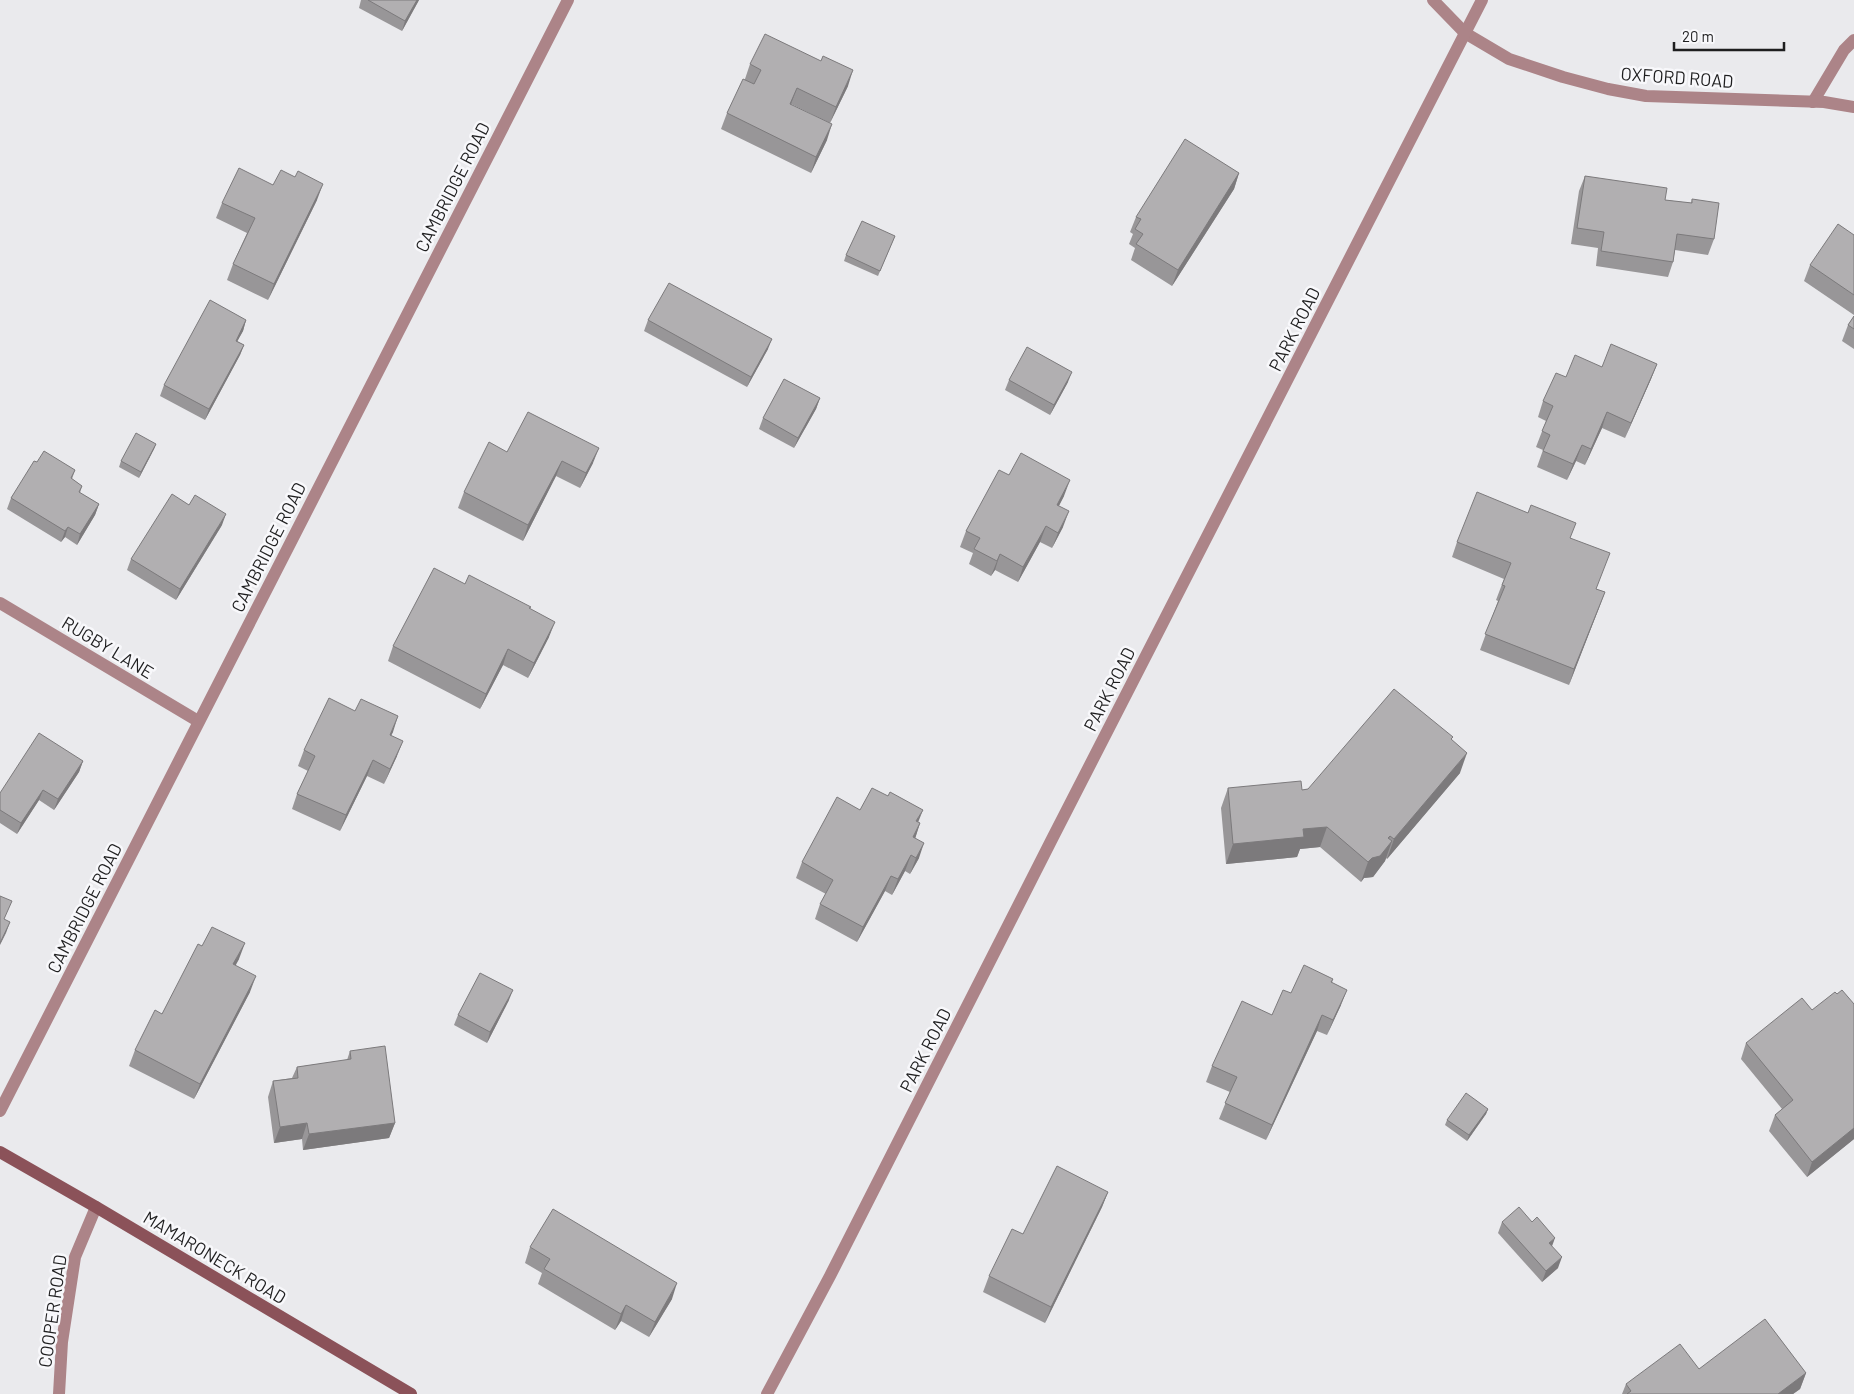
<svg xmlns="http://www.w3.org/2000/svg" width="1854" height="1394" font-family="Barlow,sans-serif">
<style>
.lines{fill:none;stroke-linecap:round;stroke-linejoin:round}
.lane{stroke:#ac8488;stroke-width:12}
.street{stroke:#ac8488;stroke-width:12}
.secondary{stroke:#8b5259;stroke-width:12}
.wall{fill:#989698}
.shaded-wall{fill:#7c7a7c}
.building{fill:#b1afb1;stroke:#7c7a7c}
.labels{text-anchor:middle;dominant-baseline:central;stroke-width:5;stroke-linejoin:round;paint-order:stroke}
.street-label{font-size:18px;fill:#1e1e1f;stroke:#f8f8fb}
</style>
<rect width="100%" height="100%" fill="#eaeaed"/>
<g class="lines">
<!-- lane -->
<polyline class="lane" points="1813,102 1844,50 1854,40"/>
<!-- street -->
<g class="street">
<polyline points="1433,0 1465,33 1509,59 1563,77 1608,89 1646,96 1824,102 1854,107"/>
<polyline points="0,603 198,721"/>
<polyline points="0,1111 568,0"/>
<polyline points="59,1394 62,1342 75,1257 96,1207"/>
<polyline points="767,1394 830,1276 1051,841 1482,0"/>
</g>
<!-- secondary -->
<polyline class="secondary" points="0,1152 96,1207 411,1394"/>
</g>
<!-- wall -->
<g class="wall">
<polygon points="361,0 419,0 402,31 359,8"/>
<polygon points="750,64 848,86 830,123 791,104 827,140 811,173 721,129 727,113 745,79"/>
<polygon points="1239,173 1234,189 1172,286 1131,260 1135,248 1129,244 1133,234 1130,232 1136,217"/>
<polygon points="1585,176 1665,200 1691,203 1692,199 1714,239 1708,255 1675,250 1673,262 1668,277 1596,266 1598,248 1571,244 1579,191"/>
<polygon points="295,177 317,200 268,300 227,280 233,264 247,233 216,218 222,203"/>
<polygon points="1854,235 1854,315 1804,281 1810,265"/>
<polygon points="895,236 878,276 844,261 846,255"/>
<polygon points="1854,316 1854,349 1842,341 1848,325"/>
<polygon points="246,320 243,331 237,341 244,345 240,355 205,420 160,396 164,385"/>
<polygon points="648,320 768,349 747,387 644,331"/>
<polygon points="1657,364 1651,379 1625,438 1602,428 1585,465 1576,461 1567,480 1537,467 1543,450 1536,447 1546,421 1538,417 1543,401 1566,377 1602,367"/>
<polygon points="1009,380 1068,382 1050,415 1005,390"/>
<polygon points="820,398 816,409 794,448 759,429 763,418"/>
<polygon points="156,444 154,449 139,478 119,467 121,461"/>
<polygon points="507,452 593,463 580,488 556,476 523,541 458,508 464,492"/>
<polygon points="37,462 75,470 72,479 82,486 80,493 99,504 95,515 77,545 65,537 61,542 7,509 11,498"/>
<polygon points="1009,475 1064,496 1059,506 1063,527 1052,548 1040,542 1018,582 995,570 991,576 969,564 973,553 960,547 966,531"/>
<polygon points="222,525 176,600 127,570 131,559"/>
<polygon points="1571,538 1596,589 1605,592 1569,685 1480,650 1498,601 1496,600 1504,579 1452,557 1457,542"/>
<polygon points="465,584 530,609 549,637 528,678 503,665 480,709 388,661 393,646"/>
<polygon points="393,732 391,735 397,756 384,784 367,776 340,831 292,809 297,794 308,771 298,766 304,750"/>
<polygon points="1452,740 1460,773 1387,859 1386,858 1385,861 1373,877 1364,878 1361,882 1320,847 1300,849 1297,857 1226,864 1221,808 1228,788 1302,790 1308,789"/>
<polygon points="83,761 79,772 54,810 39,800 17,834 0,823 0,793"/>
<polygon points="860,810 920,823 915,838 919,858 910,874 905,871 892,895 885,891 857,942 815,919 820,904 826,894 796,878 802,862"/>
<polygon points="202,946 239,959 235,965 250,992 194,1099 129,1066 135,1050 162,1014"/>
<polygon points="1333,979 1332,983 1341,1005 1327,1035 1317,1031 1266,1140 1219,1119 1230,1092 1206,1082 1212,1066 1272,1015 1291,993"/>
<polygon points="1837,994 1854,1004 1854,1139 1807,1177 1769,1131 1775,1115 1782,1109 1741,1059 1746,1043 1812,1010"/>
<polygon points="509,1000 487,1043 454,1025 458,1015"/>
<polygon points="350,1051 395,1123 389,1138 303,1150 302,1139 274,1143 268,1097 273,1081 292,1078 297,1067 347,1060"/>
<polygon points="1488,1109 1486,1114 1467,1141 1445,1125 1447,1120"/>
<polygon points="1108,1192 1102,1207 1045,1323 983,1292 989,1276 1023,1234"/>
<polygon points="1502,1222 1558,1268 1542,1282 1498,1233"/>
<polygon points="530,1247 672,1299 649,1337 621,1321 615,1330 538,1284 542,1273 525,1263"/>
<polygon points="1699,1369 1806,1373 1800,1389 1793,1394 1622,1394 1626,1384"/>
</g>
<!-- shaded-wall -->
<g class="shaded-wall">
<polygon points="417,0 419,0 402,31 405,21"/>
<polygon points="853,70 848,86 830,123 836,107"/>
<polygon points="797,88 791,104 784,119 790,104"/>
<polygon points="832,124 827,140 811,173 816,157"/>
<polygon points="1239,173 1234,189 1172,286 1178,270"/>
<polygon points="323,184 317,200 268,300 274,284"/>
<polygon points="246,320 243,331 232,351 236,341"/>
<polygon points="772,339 768,349 747,387 751,377"/>
<polygon points="244,345 240,355 205,420 209,409"/>
<polygon points="1657,364 1651,379 1625,438 1631,423"/>
<polygon points="1072,372 1068,382 1050,415 1054,405"/>
<polygon points="820,398 816,409 794,448 798,438"/>
<polygon points="1607,412 1602,428 1585,465 1591,449"/>
<polygon points="156,444 154,449 139,478 141,472"/>
<polygon points="1582,445 1576,461 1567,480 1573,464"/>
<polygon points="599,448 593,463 580,488 586,473"/>
<polygon points="562,461 556,476 523,541 528,525"/>
<polygon points="1070,480 1064,496 1051,520 1057,505"/>
<polygon points="99,504 95,515 77,545 80,534"/>
<polygon points="1069,511 1063,527 1052,548 1058,533"/>
<polygon points="226,514 222,525 176,600 180,589"/>
<polygon points="1046,526 1040,542 1018,582 1023,567"/>
<polygon points="68,527 65,537 61,542 65,531"/>
<polygon points="1000,554 995,570 991,576 997,561"/>
<polygon points="1605,592 1599,608 1569,685 1574,669"/>
<polygon points="555,622 549,637 528,678 534,663"/>
<polygon points="508,649 503,665 480,709 486,694"/>
<polygon points="398,716 393,732 384,750 390,735"/>
<polygon points="403,741 397,756 384,784 390,769"/>
<polygon points="1467,753 1460,773 1387,859 1394,839"/>
<polygon points="373,760 367,776 340,831 346,815"/>
<polygon points="83,761 79,772 54,810 58,799"/>
<polygon points="43,790 39,800 17,834 21,823"/>
<polygon points="923,810 917,825 916,821"/>
<polygon points="920,823 915,839 913,837"/>
<polygon points="1327,827 1320,847 1300,849 1297,857 1226,864 1233,844 1303,829"/>
<polygon points="1390,836 1385,850 1392,841 1385,861 1373,877 1364,878 1361,882 1368,862"/>
<polygon points="924,843 919,858 910,874 916,858"/>
<polygon points="911,855 905,871 892,895 898,879"/>
<polygon points="891,876 885,891 857,942 863,927"/>
<polygon points="10,922 6,933 0,945 0,943"/>
<polygon points="245,943 239,959 228,980 233,964"/>
<polygon points="256,976 250,992 194,1099 200,1084"/>
<polygon points="513,990 509,1000 487,1043 490,1032"/>
<polygon points="1347,990 1341,1005 1327,1035 1333,1020"/>
<polygon points="1322,1015 1317,1031 1266,1140 1272,1125"/>
<polygon points="1488,1109 1486,1114 1467,1141 1469,1135"/>
<polygon points="307,1123 302,1139 274,1143 280,1127"/>
<polygon points="395,1123 389,1138 303,1150 309,1134"/>
<polygon points="1854,1128 1854,1139 1807,1177 1812,1162"/>
<polygon points="1108,1192 1102,1207 1045,1323 1051,1307"/>
<polygon points="1555,1238 1551,1249 1549,1243"/>
<polygon points="1562,1257 1558,1268 1542,1282 1546,1271"/>
<polygon points="677,1283 672,1299 649,1337 655,1322"/>
<polygon points="626,1305 621,1321 615,1330 621,1314"/>
<polygon points="1806,1373 1800,1389 1793,1394 1778,1394"/>
</g>
<!-- building -->
<g class="building">
<polygon points="368,0 417,0 405,21"/>
<polygon points="765,34 821,61 823,56 853,70 836,107 797,88 790,104 832,124 816,157 727,113 743,79 754,84 761,70 750,64"/>
<polygon points="1185,139 1239,173 1178,270 1136,244 1143,234 1135,229 1141,219 1136,217"/>
<polygon points="239,168 273,185 281,170 295,177 298,171 323,184 274,284 233,264 255,218 222,203"/>
<polygon points="1585,176 1667,188 1665,200 1692,203 1692,199 1719,203 1714,239 1677,234 1673,262 1601,251 1604,232 1577,228"/>
<polygon points="862,221 895,236 880,271 846,255"/>
<polygon points="1838,224 1854,235 1854,295 1810,265"/>
<polygon points="669,283 772,339 751,377 648,320"/>
<polygon points="210,300 246,320 236,341 244,345 209,409 164,385"/>
<polygon points="1854,316 1854,329 1848,325"/>
<polygon points="1611,344 1657,364 1631,423 1607,412 1591,449 1582,445 1573,464 1543,451 1550,435 1542,431 1553,406 1543,401 1556,373 1566,377 1575,355 1602,367"/>
<polygon points="1027,347 1072,372 1054,405 1009,380"/>
<polygon points="784,379 820,398 798,438 763,418"/>
<polygon points="528,412 599,448 586,473 562,461 528,525 464,492 489,442 507,452"/>
<polygon points="136,433 156,444 141,472 121,461"/>
<polygon points="44,451 75,470 71,478 82,486 79,492 99,504 80,534 68,527 65,531 11,498 34,461 37,462"/>
<polygon points="1021,453 1070,480 1057,505 1069,511 1058,533 1046,526 1023,567 1000,554 997,561 974,549 980,538 966,531 999,470 1009,475"/>
<polygon points="1477,492 1528,513 1531,505 1576,523 1570,538 1610,553 1596,589 1605,592 1574,669 1485,634 1505,586 1502,585 1511,563 1457,542"/>
<polygon points="172,494 189,505 195,495 226,514 180,589 131,559"/>
<polygon points="434,568 465,584 469,575 531,607 529,608 555,622 534,663 508,649 486,694 393,646"/>
<polygon points="1394,689 1453,737 1451,739 1467,753 1394,839 1390,836 1388,838 1392,841 1380,856 1372,858 1368,862 1327,827 1303,829 1304,837 1233,844 1228,788 1301,781 1302,790 1308,789"/>
<polygon points="329,698 355,711 361,699 398,716 390,735 403,741 390,769 373,760 346,815 297,794 315,756 304,750"/>
<polygon points="39,733 83,761 58,799 43,790 21,823 0,810 0,793"/>
<polygon points="872,788 888,796 890,792 923,810 916,821 920,823 913,837 924,843 916,858 911,855 898,879 891,876 863,927 820,904 833,880 802,862 837,797 860,810"/>
<polygon points="0,896 12,901 4,919 10,922 0,943"/>
<polygon points="212,927 245,943 233,964 256,976 200,1084 135,1050 155,1010 162,1014 198,944 202,946"/>
<polygon points="1304,965 1333,979 1331,982 1347,990 1333,1020 1322,1015 1272,1125 1225,1103 1237,1077 1212,1066 1242,1001 1272,1015 1283,990 1291,993"/>
<polygon points="480,973 513,990 490,1032 458,1015"/>
<polygon points="1842,990 1854,1004 1854,1128 1812,1162 1775,1115 1793,1100 1746,1043 1802,998 1812,1010 1835,992 1837,994"/>
<polygon points="385,1046 395,1123 309,1134 307,1123 280,1127 273,1081 298,1078 297,1067 351,1059 350,1051"/>
<polygon points="1466,1093 1488,1109 1469,1135 1447,1120"/>
<polygon points="1057,1166 1108,1192 1051,1307 989,1276 1012,1229 1023,1234"/>
<polygon points="1519,1207 1532,1222 1537,1217 1555,1238 1549,1243 1562,1257 1546,1271 1502,1222"/>
<polygon points="553,1209 677,1283 655,1322 626,1305 621,1314 544,1269 550,1259 530,1247"/>
<polygon points="1765,1319 1806,1373 1778,1394 1627,1394 1631,1391 1626,1384 1680,1344 1699,1369"/>
</g>
<g class="labels">
<!-- street labels -->
<g class="street-label">
<text transform="translate(1677 77) rotate(4)">OXFORD ROAD</text>
<text transform="translate(452 187) rotate(-63)">CAMBRIDGE ROAD</text>
<text transform="translate(1294 329) rotate(-63)">PARK ROAD</text>
<text transform="translate(268 547) rotate(-63)">CAMBRIDGE ROAD</text>
<text transform="translate(108 647) rotate(31)">RUGBY LANE</text>
<text transform="translate(1109 689) rotate(-63)">PARK ROAD</text>
<text transform="translate(84 908) rotate(-63)">CAMBRIDGE ROAD</text>
<text transform="translate(925 1050) rotate(-63)">PARK ROAD</text>
<text transform="translate(215 1257) rotate(31)">MAMARONECK ROAD</text>
<text transform="translate(52 1311) rotate(-82)">COOPER ROAD</text>
</g>
</g>
<!-- scale -->
<path d="M1674 42v8h110v-8" fill="none" stroke="#1e1e1f" stroke-width="2.5"/>
<text x="1682" y="42" font-size="15" fill="#1e1e1f" stroke="#f8f8fb" stroke-width="4" paint-order="stroke">20 m</text>
</svg>
